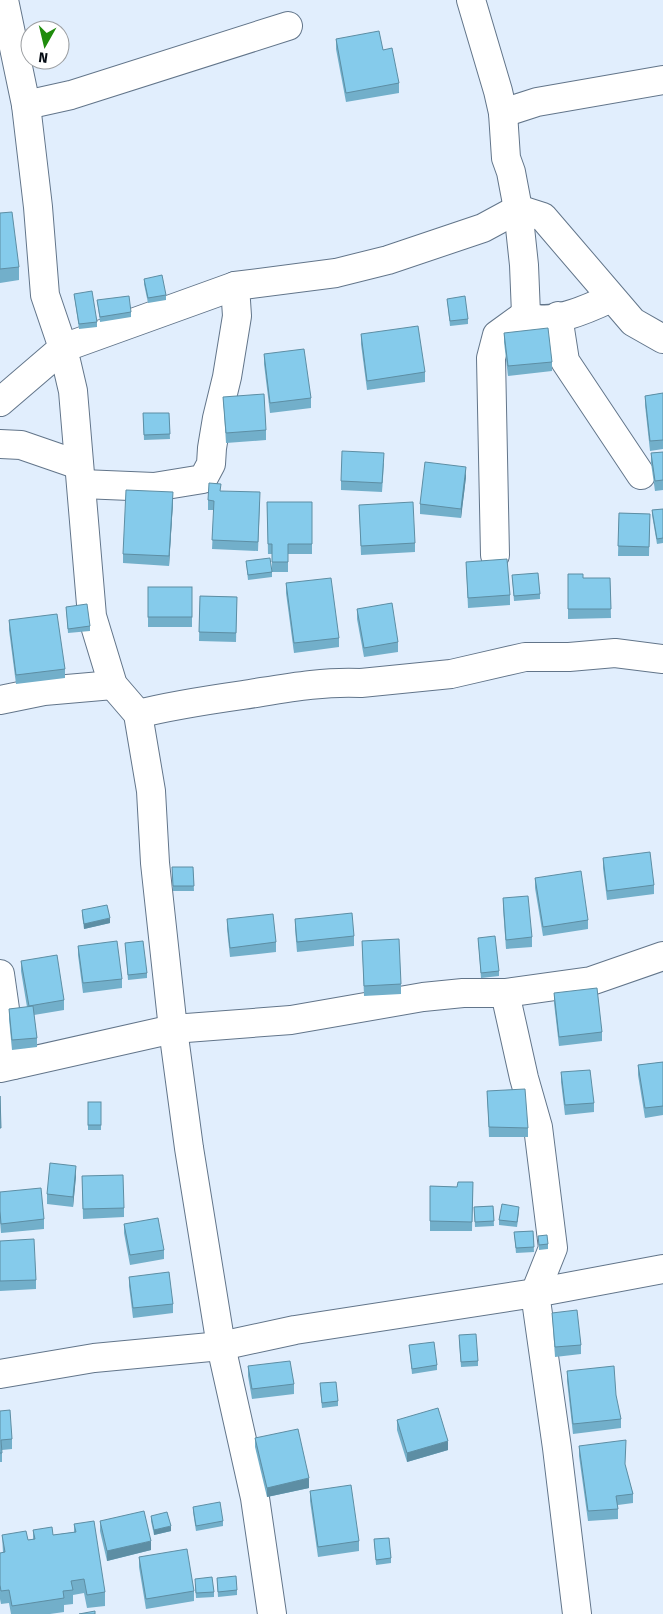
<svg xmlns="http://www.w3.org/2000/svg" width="663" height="1614" font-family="'Fira Sans',sans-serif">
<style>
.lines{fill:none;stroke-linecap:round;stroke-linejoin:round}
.minor-casing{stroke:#62758a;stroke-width:30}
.minor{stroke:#fff;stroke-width:28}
.wall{fill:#72afca}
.shaded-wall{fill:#5d8ea4}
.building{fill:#85cbeb;stroke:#5d8ea4}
</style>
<rect width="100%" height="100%" fill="#e1eefd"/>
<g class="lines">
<defs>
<g id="minor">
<path d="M471 0 498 91 503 113 506 158 511 172 518 209 524 265 526 314C545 329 592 307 611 298"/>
<polyline points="26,105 71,95 288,26"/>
<polyline points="503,113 537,102 663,80"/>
<polyline points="558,316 565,361 641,475"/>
<polyline points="0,402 63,348 45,295 38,207 26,105 4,0"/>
<polyline points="0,444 21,445 79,465"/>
<polyline points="82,484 154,487 203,479 211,464 212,448 217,418 227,377 237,316 235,286"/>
<polyline points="495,555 491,358 497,335 526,314"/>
<polyline points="0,700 44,691 113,685"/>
<path d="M138 714C173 705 208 700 243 695 282 689 321 681 361 683L451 674 525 657H569L615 653 663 659"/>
<polyline points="0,974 13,1065"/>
<polyline points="505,993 524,1078 538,1127 553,1248 535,1293 557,1448 577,1614"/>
<polyline points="0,1068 173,1029 291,1020 423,997 463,993 505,993 591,981 663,956"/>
<polyline points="0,1374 94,1358 221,1346 295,1330 535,1293 663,1269"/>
<polyline points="272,1614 255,1498 221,1346 189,1148 173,1029 155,863 151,791 138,714 113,685 92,616 73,391 63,348 235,286 336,273 388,260 483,228 518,209 543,217 633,322 663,339"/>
</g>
</defs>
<!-- minor casing -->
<use href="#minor" class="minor-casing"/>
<!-- minor -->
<use href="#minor" class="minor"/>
</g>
<!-- wall -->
<g class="wall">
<polygon points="336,39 383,50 399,83 399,93 346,102 336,49"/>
<polygon points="0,213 19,267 19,280 0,283"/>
<polygon points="144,279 166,295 166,300 148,303 144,284"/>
<polygon points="74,294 97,322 97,327 79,329"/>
<polygon points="447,299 468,319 468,324 450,326"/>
<polygon points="97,300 131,312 131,317 100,322"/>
<polygon points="504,333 552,362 552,371 508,376 504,342"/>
<polygon points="361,334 425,372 425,382 367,390 361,344"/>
<polygon points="264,354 311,398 311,408 270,413 264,364"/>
<polygon points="663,393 663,449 650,451 645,405 645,396"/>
<polygon points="223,397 266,430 266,440 226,443"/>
<polygon points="143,413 169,413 170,439 144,440"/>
<polygon points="663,452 663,490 655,491 651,463 651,453"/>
<polygon points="384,463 382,492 341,490 341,481"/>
<polygon points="466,477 461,518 420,514 420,504"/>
<polygon points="221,491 260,502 258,551 212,549 214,510 208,510 208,500"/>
<polygon points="173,502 169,566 123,563 123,554"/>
<polygon points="267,502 312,502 312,554 288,554 288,572 272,572 272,554 268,554"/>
<polygon points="359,505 415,543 415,552 361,555"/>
<polygon points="663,509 663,543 657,544 652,515 652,510"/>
<polygon points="619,513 650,514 649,556 618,556"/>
<polygon points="246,561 272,572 272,577 248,580"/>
<polygon points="466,562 510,595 510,605 468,608"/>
<polygon points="568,574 583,578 610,578 611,618 568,619"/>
<polygon points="512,575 540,594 540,599 514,601"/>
<polygon points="286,583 339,638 339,647 294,653 286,593"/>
<rect x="148" y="587" width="44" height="40"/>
<polygon points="200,596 237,597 236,642 199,641"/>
<polygon points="66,607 90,626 90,631 68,633"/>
<polygon points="357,609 398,642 398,652 364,657 357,619"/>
<polygon points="9,620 65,669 65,678 16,684 9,630"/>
<polygon points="603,858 654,885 654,894 607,900 603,868"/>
<polygon points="172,867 193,867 194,891 173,891"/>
<polygon points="535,878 588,920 588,929 543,936 535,888"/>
<polygon points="503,898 532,937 532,947 506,949 503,908"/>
<polygon points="82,910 110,923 84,929 82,915"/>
<polygon points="227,919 276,942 276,952 230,957 227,929"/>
<polygon points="295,919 354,936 354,946 297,952 295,929"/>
<polygon points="478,938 499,971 499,976 481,978"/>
<polygon points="362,941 401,984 401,994 364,996"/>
<polygon points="125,943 147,973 147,978 128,980"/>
<polygon points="78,946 122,979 122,988 83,993 78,955"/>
<polygon points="21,961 64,1000 64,1010 34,1015 37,1038 37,1047 12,1050 9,1019 9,1009 27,1007 21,971"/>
<polygon points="554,993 602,1032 602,1041 559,1046 554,1003"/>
<polygon points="663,1062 663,1115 645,1118 638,1075 638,1065"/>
<polygon points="561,1072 594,1103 594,1112 565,1115 561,1082"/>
<polygon points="487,1091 528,1128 528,1137 489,1137"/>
<rect x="88" y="1102" width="13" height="28"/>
<polygon points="76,1176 73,1207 47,1204 47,1194"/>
<polygon points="82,1176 124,1208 124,1217 83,1219"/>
<polygon points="473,1182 472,1231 430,1231 430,1186 457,1187"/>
<polygon points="0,1192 44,1219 44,1229 1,1233 0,1221"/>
<polygon points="493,1206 494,1226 475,1227 474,1207"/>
<polygon points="519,1212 517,1227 499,1225 499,1220"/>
<polygon points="124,1224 164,1250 164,1259 130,1265 124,1233"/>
<polygon points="533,1231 534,1252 516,1253 514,1232"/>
<polygon points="538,1236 548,1244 548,1249 539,1250"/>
<polygon points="0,1241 36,1280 36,1289 0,1291"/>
<polygon points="129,1277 173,1304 173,1313 133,1318 129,1286"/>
<polygon points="552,1313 581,1345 581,1354 555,1357"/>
<polygon points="459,1340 478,1361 478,1366 461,1367"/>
<polygon points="409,1345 437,1365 437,1370 412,1374"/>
<polygon points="248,1366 294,1384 294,1394 252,1399 248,1376"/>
<polygon points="567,1371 621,1419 621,1428 573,1434 567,1381"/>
<polygon points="320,1388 338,1401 338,1406 322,1408"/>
<polygon points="0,1411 12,1439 12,1449 2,1450 2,1462 0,1462"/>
<polygon points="397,1420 448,1450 407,1462 397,1430"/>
<polygon points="255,1438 309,1488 267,1497 255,1447"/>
<polygon points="579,1446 625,1465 633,1494 633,1503 618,1505 618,1519 588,1521 579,1456"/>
<polygon points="310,1491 359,1541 359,1551 318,1557 310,1501"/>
<polygon points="193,1507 223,1521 223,1526 196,1531 193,1512"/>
<polygon points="151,1516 171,1531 154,1535 151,1521"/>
<polygon points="100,1521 151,1550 107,1561 100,1531"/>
<polygon points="74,1524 105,1592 105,1606 87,1608 84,1593 73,1595 73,1604 64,1605 64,1612 50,1614 11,1614 9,1603 1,1604 0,1599 0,1553 3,1553 2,1535 28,1540 33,1539 33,1530 53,1535 74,1532"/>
<polygon points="374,1539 391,1558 391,1563 376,1565"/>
<polygon points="139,1557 194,1591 194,1601 146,1609 139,1567"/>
<polygon points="217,1578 237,1590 237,1595 218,1597"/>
<polygon points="195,1584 214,1592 214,1597 196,1598"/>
</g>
<!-- shaded-wall -->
<g class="shaded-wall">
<polygon points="466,467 466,477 461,518 461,509"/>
<polygon points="173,492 173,502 169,566 169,556"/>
<polygon points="110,918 110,923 84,929 84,924"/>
<polygon points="76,1166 76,1176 73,1207 73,1197"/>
<polygon points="448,1441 448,1450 407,1462 407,1453"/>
<polygon points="309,1478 309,1488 267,1497 267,1488"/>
<polygon points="171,1526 171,1531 154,1535 154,1530"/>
<polygon points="151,1541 151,1550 107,1561 107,1551"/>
</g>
<!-- building -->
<g class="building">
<polygon points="379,31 383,50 392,48 399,83 346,93 336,39"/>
<polygon points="12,212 19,267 0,269 0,213"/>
<polygon points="162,275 166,295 148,298 144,279"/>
<polygon points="92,291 97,322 79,324 74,294"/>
<polygon points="129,296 131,312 100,317 97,300"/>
<polygon points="465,296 468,319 450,321 447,299"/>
<polygon points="418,326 425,372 367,381 361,334"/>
<polygon points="548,328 552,362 508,366 504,333"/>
<polygon points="304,349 311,398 270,403 264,354"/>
<polygon points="663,393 663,440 650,441 645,396"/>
<polygon points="264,394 266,430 226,433 223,397"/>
<polygon points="143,413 169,413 170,434 144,435"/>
<polygon points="342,451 384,453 382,483 341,481"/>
<polygon points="663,452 663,480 655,481 651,453"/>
<polygon points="425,462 466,467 461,509 420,504"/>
<polygon points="209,483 221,484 220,491 260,492 258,542 212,540 214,501 208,500"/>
<polygon points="126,490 173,492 169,556 123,554"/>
<polygon points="267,502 312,502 312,544 288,544 288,562 272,562 272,544 268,544"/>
<polygon points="413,502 415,543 361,546 359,505"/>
<polygon points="663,509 663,538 657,539 652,510"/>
<polygon points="619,513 650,514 649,547 618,546"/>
<polygon points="270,558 272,572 248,575 246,561"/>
<polygon points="507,559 510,595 468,598 466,562"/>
<polygon points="538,573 540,594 514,596 512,575"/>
<polygon points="568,574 583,574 583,578 610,578 611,609 568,609"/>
<polygon points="331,578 339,638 294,643 286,583"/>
<rect x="148" y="587" width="44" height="30"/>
<polygon points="200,596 237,597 236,633 199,632"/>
<polygon points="392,603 398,642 364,648 357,609"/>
<polygon points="87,604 90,626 68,629 66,607"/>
<polygon points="57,614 65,669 16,675 9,620"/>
<polygon points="650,852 654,885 607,891 603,858"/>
<polygon points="172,867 193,867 194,886 173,886"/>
<polygon points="581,871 588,920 543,927 535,878"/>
<polygon points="528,896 532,937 506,940 503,898"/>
<polygon points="107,905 110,918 84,924 82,910"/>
<polygon points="352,913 354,936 297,942 295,919"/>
<polygon points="273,914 276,942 230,948 227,919"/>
<polygon points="495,936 499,971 481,973 478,938"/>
<polygon points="399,939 401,984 364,986 362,941"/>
<polygon points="117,941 122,979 83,983 78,946"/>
<polygon points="143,941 147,973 128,975 125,943"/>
<polygon points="57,955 64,1000 29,1006 21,961"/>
<polygon points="597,988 602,1032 559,1037 554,993"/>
<polygon points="33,1006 37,1038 12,1040 9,1009"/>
<polygon points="663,1062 663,1106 645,1108 638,1065"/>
<polygon points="590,1070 594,1103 565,1105 561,1072"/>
<polygon points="525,1089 528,1128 489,1127 487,1091"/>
<polygon points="0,1096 1,1128 0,1128"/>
<rect x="88" y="1102" width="13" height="23"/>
<polygon points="50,1163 76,1166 73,1197 47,1194"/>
<polygon points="123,1175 124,1208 83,1209 82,1176"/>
<polygon points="458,1182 473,1182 472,1222 430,1221 430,1186 457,1187"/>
<polygon points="41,1188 44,1219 1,1224 0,1211 0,1192"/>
<polygon points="502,1204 519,1207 517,1222 499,1220"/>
<polygon points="493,1206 494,1221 475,1222 474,1207"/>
<polygon points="158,1218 164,1250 130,1255 124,1224"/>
<polygon points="533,1231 534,1247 516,1248 514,1232"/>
<polygon points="547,1235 548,1244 539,1245 538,1236"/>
<polygon points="34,1239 36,1280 0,1281 0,1241"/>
<polygon points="169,1272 173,1304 133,1308 129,1277"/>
<polygon points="577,1310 581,1345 555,1347 552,1313"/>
<polygon points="476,1334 478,1361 461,1362 459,1335"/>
<polygon points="434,1342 437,1365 412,1369 409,1345"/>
<polygon points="290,1361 294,1384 252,1389 248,1366"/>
<polygon points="614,1366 616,1395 621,1419 573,1424 567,1371"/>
<polygon points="336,1382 338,1401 322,1403 320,1383"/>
<polygon points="438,1408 448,1441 407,1453 397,1420"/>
<polygon points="10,1410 12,1439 1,1440 2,1453 0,1453 0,1411"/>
<polygon points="298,1429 309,1478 267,1488 255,1438"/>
<polygon points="626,1440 625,1464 633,1494 616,1496 618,1509 588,1511 579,1446"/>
<polygon points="351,1485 359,1541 318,1547 310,1491"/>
<polygon points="220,1502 223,1521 196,1526 193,1507"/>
<polygon points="144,1511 151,1541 107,1551 100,1521"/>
<polygon points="167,1512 171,1526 154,1530 151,1516"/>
<polygon points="94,1521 105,1592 87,1595 84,1579 71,1581 73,1590 63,1591 64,1598 12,1606 9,1590 1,1591 0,1585 0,1553 5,1552 2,1535 26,1531 28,1540 35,1539 33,1530 52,1527 53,1535 76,1532 74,1524"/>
<polygon points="389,1538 391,1558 376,1560 374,1539"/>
<polygon points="187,1549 194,1591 146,1599 139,1557"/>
<polygon points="236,1576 237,1590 218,1592 217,1578"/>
<polygon points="212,1577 214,1592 196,1593 195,1579"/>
<polygon points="95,1611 95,1614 79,1614"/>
</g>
<!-- north arrow -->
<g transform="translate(45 45) rotate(188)"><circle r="24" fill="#ffffff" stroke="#9b9ea1"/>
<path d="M0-4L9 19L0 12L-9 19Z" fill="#1f8c0c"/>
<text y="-8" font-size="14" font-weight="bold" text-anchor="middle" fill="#060d15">N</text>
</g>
</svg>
